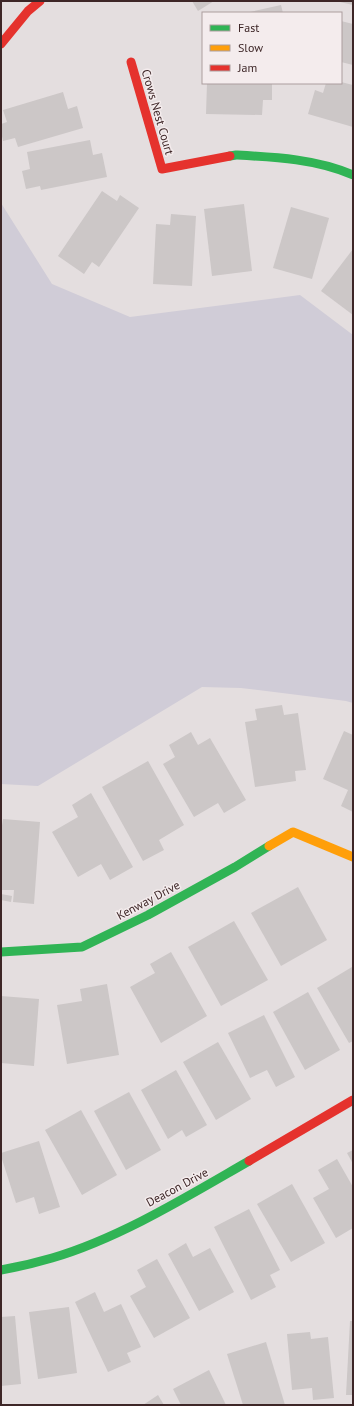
<svg xmlns="http://www.w3.org/2000/svg" width="354" height="1406" font-family="'PT Sans',sans-serif">
<style>
.green{fill:#d0ccd7}
.building{fill:#ccc7c7}
.lines{fill:none;stroke-linecap:round;stroke-linejoin:round}
.fast{stroke:#30b455;stroke-width:9}
.slow{stroke:#ff9f0a;stroke-width:9}
.jam{stroke:#e5322d;stroke-width:9}
.labels{text-anchor:middle;dominant-baseline:central;stroke-width:3;stroke-linejoin:round;paint-order:stroke}
.street-label{font-size:12px;fill:#3d2627;stroke:#f4eced}
</style>
<rect width="100%" height="100%" fill="#e4dedf"/>
<!-- green -->
<polygon class="green" points="1,203 52,284 130,317 300,295 353,335 353,703 346,701 241,688 202,687 38,786 1,784"/>
<!-- building -->
<g class="building">
<polygon points="192,1 214,1 198,11"/>
<polygon points="340,1 353,1 353,5 340,2"/>
<polygon points="281,5 283,13 250,13 250,12"/>
<polygon points="341,21 353,24 353,65 341,62"/>
<polygon points="341,82 353,85 353,127 308,114 315,90 323,93 326,83 341,83"/>
<polygon points="207,83 272,83 272,100 263,100 262,115 206,114"/>
<polygon points="63,92 68,109 77,106 83,128 18,147 15,138 3,141 1,132 1,124 7,122 3,110"/>
<polygon points="90,140 93,155 102,153 107,177 41,190 40,186 26,189 22,171 30,169 27,152"/>
<polygon points="102,191 117,201 120,195 139,208 99,267 92,262 84,274 58,256"/>
<polygon points="244,204 252,271 212,276 204,209"/>
<polygon points="291,207 329,218 312,279 273,268"/>
<polygon points="171,214 196,216 192,286 153,284 156,224 170,225"/>
<polygon points="353,249 353,315 321,291"/>
<polygon points="282,705 284,715 298,713 306,770 295,771 296,781 255,787 245,722 257,720 255,709"/>
<polygon points="344,731 353,735 353,812 341,806 348,790 323,779"/>
<polygon points="191,732 198,745 210,738 246,800 224,813 218,803 194,817 163,764 175,757 169,745"/>
<polygon points="148,761 184,825 159,840 164,850 143,861 102,787"/>
<polygon points="91,793 133,867 110,880 101,864 78,877 52,832 78,817 72,805"/>
<polygon points="3,819 40,822 34,904 13,902 14,890 1,890 1,832"/>
<polygon points="298,887 327,940 281,966 251,913"/>
<polygon points="1,894 12,896 11,902 1,900"/>
<polygon points="234,921 268,980 221,1006 188,947"/>
<polygon points="171,952 207,1016 161,1043 130,987 155,973 150,964"/>
<polygon points="352,967 353,1041 349,1043 317,988"/>
<polygon points="107,984 119,1055 67,1064 57,1005 82,1001 80,989"/>
<polygon points="308,992 340,1050 305,1070 273,1012"/>
<polygon points="1,996 39,999 34,1066 1,1063"/>
<polygon points="264,1015 295,1077 276,1087 267,1070 250,1078 228,1033"/>
<polygon points="218,1042 251,1099 216,1120 183,1062"/>
<polygon points="176,1070 207,1125 186,1137 182,1130 168,1139 141,1090"/>
<polygon points="129,1092 161,1150 126,1170 94,1111"/>
<polygon points="81,1110 117,1175 82,1195 45,1130"/>
<polygon points="39,1141 60,1207 39,1214 34,1197 16,1203 1,1156 1,1153"/>
<polygon points="353,1150 353,1164 347,1153"/>
<polygon points="337,1159 353,1187 353,1228 336,1238 313,1198 329,1189 318,1170"/>
<polygon points="292,1184 325,1243 291,1262 257,1204"/>
<polygon points="249,1209 280,1270 270,1275 276,1287 251,1300 214,1227"/>
<polygon points="186,1243 193,1257 210,1248 234,1292 199,1311 168,1254"/>
<polygon points="157,1259 190,1318 154,1338 130,1296 146,1287 137,1270"/>
<polygon points="95,1292 104,1312 121,1304 141,1347 127,1353 131,1362 108,1372 75,1302"/>
<polygon points="69,1307 77,1373 38,1379 29,1312"/>
<polygon points="15,1316 21,1384 1,1386 1,1317"/>
<polygon points="350,1321 353,1321 353,1395 346,1395"/>
<polygon points="310,1332 311,1339 328,1337 334,1398 313,1400 312,1388 292,1390 287,1334"/>
<polygon points="266,1342 285,1405 243,1405 227,1354"/>
<polygon points="209,1370 226,1405 181,1405 173,1389"/>
<polygon points="158,1395 164,1405 143,1405"/>
</g>
<g class="lines">
<!-- fast -->
<g class="fast">
<path d="M230 156 236 155C275 157 317 159 353 175"/>
<polyline points="1,952 82,947 148,915 235,867 269,846"/>
<path d="M1 1270C18 1267 35 1263 52 1258 120 1238 188 1196 249 1161"/>
</g>
<!-- slow -->
<polyline class="slow" points="269,846 293,832 353,857"/>
<!-- jam -->
<g class="jam">
<polyline points="1,44 28,11 40,1"/>
<polyline points="131,62 162,169 230,156"/>
<polyline points="249,1161 353,1100"/>
</g>
</g>
<g class="labels">
<!-- street labels -->
<g class="street-label">
<text transform="translate(158 112) rotate(74)">Crows Nest Court</text>
<text transform="translate(148 900) rotate(-28)">Kenway Drive</text>
<text transform="translate(177 1187) rotate(-28)">Deacon Drive</text>
</g>
</g>
<!-- border -->
<rect width="354" height="1406" fill="none" stroke="#3d2627" stroke-width="4"/>
<!-- legend -->
<rect x="202" y="12" width="140" height="72" fill="#f4eced" stroke="#ab9d9e"/>
<rect x="210" y="25" width="20" height="6" fill="#30b455" stroke="#ab9d9e"/>
<text x="238" y="32" font-size="12" fill="#3d2627">Fast</text>
<rect x="210" y="45" width="20" height="6" fill="#ff9f0a" stroke="#ab9d9e"/>
<text x="238" y="52" font-size="12" fill="#3d2627">Slow</text>
<rect x="210" y="65" width="20" height="6" fill="#e5322d" stroke="#ab9d9e"/>
<text x="238" y="72" font-size="12" fill="#3d2627">Jam</text>
</svg>
